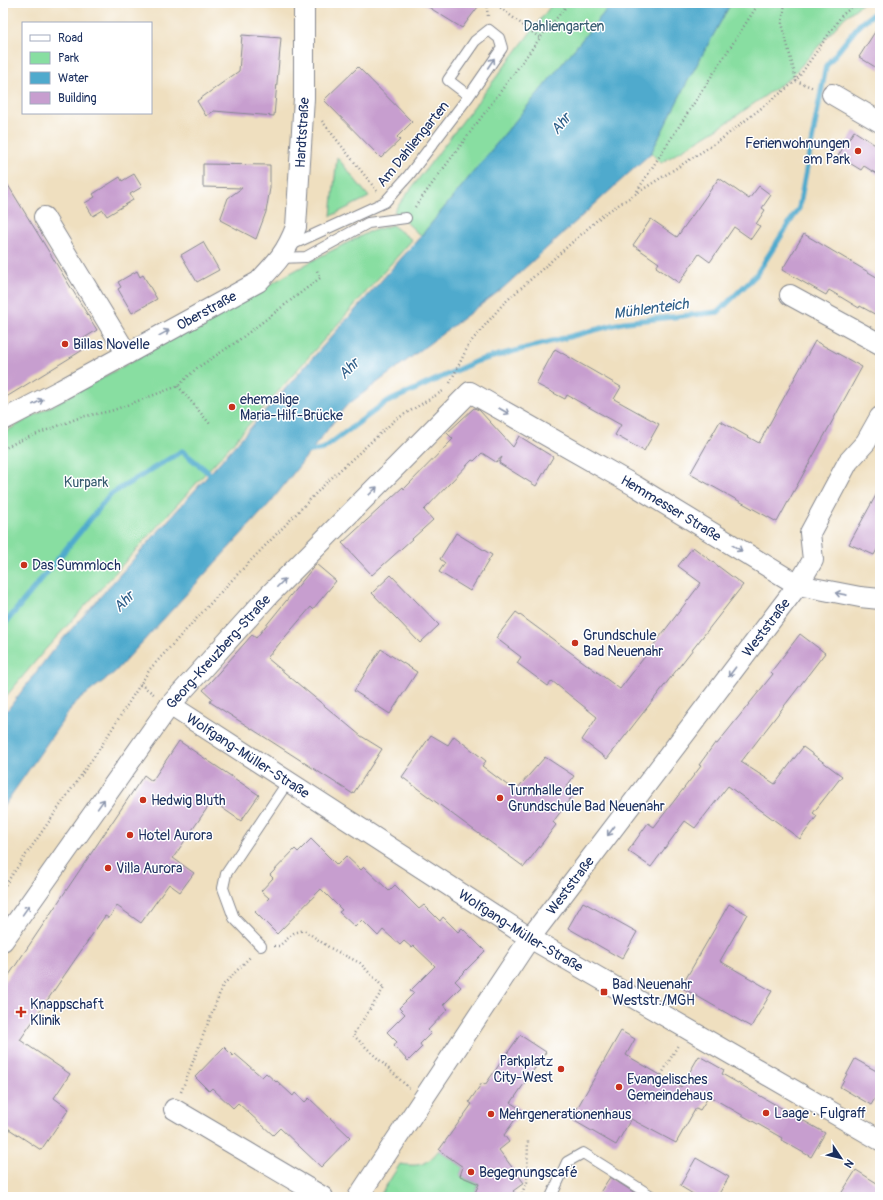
<svg xmlns="http://www.w3.org/2000/svg" width="883" height="1200" font-family="Pangolin,sans-serif">
<style>
.green{fill:#88dea1;stroke:#528680}
.water{fill:#4faacd;stroke:#356c96}
.lines{fill:none;stroke-linecap:round;stroke-linejoin:round}
.stream{stroke:#4faacd;stroke-width:5.5}
.building{fill:#c79ecf}
.lane-casing{stroke:#85878e;stroke-width:12}
.street-casing{stroke:#85878e;stroke-width:22}
.path{stroke:#85878e;stroke-width:2.5;stroke-dasharray:1 3;stroke-linecap:butt}
.lane{stroke:#fff;stroke-width:10}
.street{stroke:#fff;stroke-width:20}
.oneway{stroke:#8d97ae}
.poi-dot{fill:#c8321e;stroke:#fff;stroke-width:1.5}
.labels{text-anchor:middle;dominant-baseline:central;stroke-width:3;stroke-linejoin:round;paint-order:stroke}
.park-label{font-size:14px;fill:#365b6f;stroke:#fff}
.street-label{font-size:14px;fill:#1b2f5e;stroke:#fff}
.poi-label{font-size:14px;fill:#1b2f5e;stroke:#fff;text-anchor:start}
.water-label{font-size:15px;font-style:italic;fill:#30608a;stroke:#fff}
</style>
<rect width="100%" height="100%" fill="#fff"/>
<filter id="ink" filterUnits="userSpaceOnUse"><feTurbulence type="fractalNoise" baseFrequency=".025" numOctaves="2"/><feDisplacementMap in="SourceGraphic" scale="8" xChannelSelector="R" yChannelSelector="G"/><feConvolveMatrix kernelMatrix="1 2 1 2 8 2 1 2 1" color-interpolation-filters="sRGB"/></filter>
<filter id="wash" filterUnits="userSpaceOnUse"><feTurbulence type="fractalNoise" baseFrequency=".012" numOctaves="4" result="noise"/><feDisplacementMap in="SourceGraphic" scale="16" xChannelSelector="R" yChannelSelector="G"/><feGaussianBlur stdDeviation="0.9" result="paint"/><feColorMatrix in="noise" values="0 0 0 0 0 0 0 0 0 0 0 0 0 0 0 0 0 1.4 0 .05"/><feComposite in="paint" operator="in"/></filter>
<g filter="url(#wash)">
<rect width="100%" height="100%" fill="#efdfbf"/>
<!-- green -->
<g class="green">
<polygon points="553,3 612,3 421,236 394,211"/>
<polygon points="731,3 863,3 844,18 790,78 725,124 661,163 651,153 685,86"/>
<polygon points="337,157 369,197 331,216"/>
<polygon points="392,225 412,240 223,454 45,650 3,700 3,433 321,256 369,232"/>
<path d="M439 1150 463 1167 460 1176 479 1184 473 1197H386L381 1194 400 1164C420 1167 427 1165 439 1150Z"/>
</g>
<!-- water -->
<polygon class="water" points="612,3 731,3 685,86 651,153 502,289 346,406 270,503 115,672 75,703 3,807 3,716 52,651 421,236"/>
<g class="lines">
<!-- stream -->
<g class="stream">
<polyline points="304,452 323,449 385,403 477,361 625,322 718,312 756,275 799,208 826,66 860,24 880,9"/>
<polyline points="3,626 111,494 182,451 215,478"/>
</g>
</g>
<g id="blocks">
<!-- building -->
<g class="building">
<polygon points="422,3 481,3 462,28"/>
<polygon points="880,24 880,70 859,57"/>
<polygon points="242,35 281,38 274,116 214,111 206,116 197,101 239,71"/>
<polygon points="358,67 412,122 397,137 400,140 381,158 324,100"/>
<polygon points="854,131 880,148 880,176 864,166 861,170 838,156"/>
<polygon points="203,164 270,165 270,188 266,212 256,239 220,220 228,198 242,188 203,187"/>
<polygon points="134,174 142,187 130,194 133,200 107,216 103,210 93,216 85,203 95,197 93,194 120,177 122,181"/>
<polygon points="3,177 97,330 81,340 86,348 3,399"/>
<polygon points="719,178 749,199 759,186 771,195 762,208 765,210 756,224 760,226 751,239 734,227 710,262 699,254 679,283 656,267 659,263 633,245 651,219 677,237"/>
<polygon points="804,234 880,279 880,317 860,306 859,308 829,290 826,295 782,270"/>
<polygon points="203,242 219,270 197,282 181,255"/>
<polygon points="137,271 140,277 143,275 157,299 132,313 118,289 121,287 118,282"/>
<polygon points="815,341 862,367 777,522 690,474 720,421 759,443"/>
<polygon points="555,349 621,387 614,399 659,424 644,451 615,435 621,425 567,395 565,399 536,384"/>
<polygon points="474,408 479,410 513,447 519,436 553,457 536,486 499,463 502,457 496,462 482,453 474,461 472,460 424,510 433,520 372,575 342,543 403,487 404,489 453,439 447,433"/>
<polygon points="880,488 880,544 874,555 849,544"/>
<polygon points="456,533 492,555 470,591 439,572 445,563 440,559"/>
<polygon points="693,547 743,585 607,759 582,740 597,717 552,681 548,686 517,663 521,657 496,638 516,612 620,689 701,583 678,566"/>
<polygon points="316,564 336,581 313,609 311,607 267,658 361,736 382,749 353,794 210,702 212,698 203,690 252,635 256,638"/>
<polygon points="391,575 439,625 420,643 372,593"/>
<polygon points="800,634 825,653 741,762 775,784 803,747 842,776 813,813 817,816 800,839 728,786 695,828 685,821 651,867 628,851 648,823 654,827 701,766 699,765 715,743 717,744 773,674 771,672"/>
<polygon points="381,649 417,672 390,714 354,691"/>
<polygon points="431,735 448,745 454,736 486,761 482,766 515,791 545,757 574,776 565,789 573,795 553,822 556,825 524,867 402,777"/>
<polygon points="179,741 259,795 241,821 212,801 173,858 194,873 180,892 169,884 141,923 117,906 109,918 105,916 20,1040 70,1074 54,1098 69,1109 41,1150 3,1125 3,984 144,775 152,781"/>
<polygon points="311,839 337,865 346,856 361,870 364,867 389,891 395,885 419,909 424,905 440,921 443,917 458,932 462,928 485,951 455,981 461,987 443,1005 448,1009 428,1030 431,1033 420,1044 422,1047 408,1061 394,1046 397,1042 387,1032 405,1014 399,1008 414,993 410,991 435,966 414,946 412,948 404,941 400,945 383,930 378,936 362,920 355,927 339,912 342,910 321,889 277,934 255,912 269,898 261,891 273,878 270,875 295,849 298,852"/>
<polygon points="583,902 637,932 622,959 568,928"/>
<polygon points="729,904 747,914 720,961 772,991 751,1027 681,987"/>
<polygon points="621,1031 635,1039 626,1055 681,1087 699,1056 724,1070 722,1074 825,1133 811,1157 781,1140 782,1138 709,1096 700,1110 696,1108 676,1143 631,1119 616,1145 571,1119"/>
<polygon points="520,1035 546,1052 511,1103 522,1110 504,1135 509,1142 499,1150 524,1183 513,1191 518,1197 473,1197 479,1184 460,1176 463,1167 439,1150 472,1104 469,1102 482,1083 485,1085"/>
<polygon points="224,1047 233,1056 235,1054 262,1077 266,1073 276,1082 277,1081 293,1096 295,1093 305,1102 309,1098 350,1137 321,1167 280,1128 273,1135 238,1103 233,1108 212,1088 209,1091 195,1077"/>
<polygon points="855,1059 880,1073 880,1090 871,1105 840,1087"/>
<polygon points="696,1158 729,1177 717,1197 698,1197 680,1186"/>
<polygon points="856,1170 880,1185 880,1197 839,1197"/>
<polygon points="610,1177 641,1197 597,1197"/>
</g>
</g>
</g>
<g filter="url(#ink)">
<use href="#blocks" fill-opacity="0" stroke="#85878e" stroke-width="1"/>
<g class="lines">
<defs>
<g id="lane">
<polyline points="289,246 385,202 409,175 469,96 502,48 499,38 489,30 475,41 448,80 469,96"/>
<polyline points="280,258 306,257 368,223 406,218"/>
<polyline points="261,946 234,918 223,888 226,874 287,783"/>
<polyline points="551,1197 567,1162 583,1153 653,1197"/>
</g>
<g id="street">
<polyline points="832,94 880,122"/>
<polyline points="44,217 127,354"/>
<polyline points="790,295 880,344"/>
<path id="s1" d="M3 420 61 390 258 282C277 262 286 253 296 227L304 98V3"/>
<path id="s2" d="M170 705 530 938 880 1140"/>
<path id="s3" d="M3 941 170 705 269 595 470 392 637 487 798 585 860 597 880 599"/>
<polyline points="174,1109 323,1197"/>
<path id="s4" d="M358 1197 530 938 798 585 813 560 810 533 848 462 866 442 880 417"/>
</g>
</defs>
<!-- lane casing -->
<use href="#lane" class="lane-casing"/>
<!-- street casing -->
<use href="#street" class="street-casing"/>
<!-- path -->
<g class="path">
<polyline points="486,3 488,16"/>
<polyline points="494,3 540,38"/>
<polyline points="785,3 782,23 796,80"/>
<polyline points="796,81 814,88"/>
<polyline points="322,121 377,191"/>
<polyline points="637,191 759,3"/>
<polyline points="415,207 540,38 569,3"/>
<polyline points="450,383 469,344 503,304 604,214 719,141 796,81 842,15 857,3"/>
<polyline points="178,386 210,424"/>
<polyline points="3,449 19,441 81,417 111,411 178,386 197,368 235,343 320,278 316,268"/>
<polyline points="3,568 3,575"/>
<polyline points="140,684 155,695"/>
<polyline points="3,888 100,748 150,669 232,580 327,482 395,420 443,391"/>
<polyline points="274,946 279,946 294,933 304,930 330,948 360,963 384,988 353,1035 409,1088"/>
<polyline points="181,1092 223,985 251,956"/>
<polyline points="646,1103 678,1045"/>
<polyline points="520,1197 527,1182 528,1139"/>
</g>
<!-- lane -->
<use href="#lane" class="lane"/>
<!-- street -->
<use href="#street" class="street"/>
</g>
<!-- one-way arrows -->
<defs><path id="oneway-shaft" d="M-6 0H5M1.5-3L5.5 0L1.5 3" fill="none" stroke-width="1.6" stroke-linecap="round" stroke-linejoin="round"/></defs>
<g class="oneway">
<use href="#oneway-shaft" transform="translate(491 63) rotate(-56)"/>
<use href="#oneway-shaft" transform="translate(164 333) rotate(-29)"/>
<use href="#oneway-shaft" transform="translate(38 402) rotate(-27)"/>
<use href="#oneway-shaft" transform="translate(504 411) rotate(30)"/>
<use href="#oneway-shaft" transform="translate(373 491) rotate(-45)"/>
<use href="#oneway-shaft" transform="translate(737 548) rotate(31)"/>
<use href="#oneway-shaft" transform="translate(281 583) rotate(-45)"/>
<use href="#oneway-shaft" transform="translate(841 594) rotate(-169)"/>
<use href="#oneway-shaft" transform="translate(732 672) rotate(127)"/>
<use href="#oneway-shaft" transform="translate(101 804) rotate(-55)"/>
<use href="#oneway-shaft" transform="translate(611 831) rotate(127)"/>
<use href="#oneway-shaft" transform="translate(26 910) rotate(-55)"/>
</g>
</g>
<!-- markers -->
<g class="poi-dot">
<circle cx="858" cy="151" r="4"/>
<circle cx="65" cy="344" r="4"/>
<circle cx="232" cy="407" r="4"/>
<circle cx="24" cy="565" r="4"/>
<circle cx="575" cy="643" r="4"/>
<circle cx="500" cy="798" r="4"/>
<circle cx="143" cy="800" r="4"/>
<circle cx="130" cy="835" r="4"/>
<circle cx="108" cy="868" r="4"/>
<rect x="600" y="988" width="8" height="8" rx="2"/>
<path d="M19 1006h4v4h4v4h-4v4h-4v-4h-4v-4h4z"/>
<circle cx="561" cy="1069" r="4"/>
<circle cx="619" cy="1087" r="4"/>
<circle cx="766" cy="1113" r="4"/>
<circle cx="491" cy="1114" r="4"/>
<circle cx="471" cy="1172" r="4"/>
</g>
<g class="labels">
<!-- park labels -->
<g class="park-label">
<text x="564" y="26">Dahliengarten</text>
<text x="86" y="482">Kurpark</text>
</g>
<!-- street labels -->
<g class="street-label">
<text stroke="none"><textPath href="#s1" startOffset="452">Hardtstraße</textPath></text>
<text transform="translate(413 144) rotate(-51)">Am Dahliengarten</text>
<text stroke="none"><textPath href="#s1" startOffset="231">Oberstraße</textPath></text>
<text stroke="none"><textPath href="#s3" startOffset="955">Hemmesser Straße</textPath></text>
<text stroke="none"><textPath href="#s4" startOffset="701">Weststraße</textPath></text>
<text stroke="none"><textPath href="#s3" startOffset="361">Georg-Kreuzberg-Straße</textPath></text>
<text stroke="none"><textPath href="#s2" startOffset="93">Wolfgang-Müller-Straße</textPath></text>
<text stroke="none"><textPath href="#s4" startOffset="377">Weststraße</textPath></text>
<text stroke="none"><textPath href="#s2" startOffset="417">Wolfgang-Müller-Straße</textPath></text>
</g>
<!-- poi labels -->
<g class="poi-label">
<text x="850" y="143" text-anchor="end">Ferienwohnungen<tspan x="850" dy="16">am Park</tspan></text>
<text x="73" y="344">Billas Novelle</text>
<text x="240" y="399">ehemalige<tspan x="240" dy="16">Maria-Hilf-Brücke</tspan></text>
<text x="32" y="565">Das Summloch</text>
<text x="583" y="635">Grundschule<tspan x="583" dy="16">Bad Neuenahr</tspan></text>
<text x="508" y="790">Turnhalle der<tspan x="508" dy="16">Grundschule Bad Neuenahr</tspan></text>
<text x="151" y="800">Hedwig Bluth</text>
<text x="138" y="835">Hotel Aurora</text>
<text x="116" y="868">Villa Aurora</text>
<text x="612" y="984">Bad Neuenahr<tspan x="612" dy="16">Weststr./MGH</tspan></text>
<text x="30" y="1004">Knappschaft<tspan x="30" dy="16">Klinik</tspan></text>
<text x="553" y="1061" text-anchor="end">Parkplatz<tspan x="553" dy="16">City-West</tspan></text>
<text x="627" y="1079">Evangelisches<tspan x="627" dy="16">Gemeindehaus</tspan></text>
<text x="774" y="1113">Laage · Fulgraff</text>
<text x="499" y="1114">Mehrgenerationenhaus</text>
<text x="479" y="1172">Begegnungscafé</text>
</g>
<!-- water labels -->
<g class="water-label">
<text transform="translate(561 124) rotate(-51)">Ahr</text>
<text transform="translate(651 309) rotate(-8)">Mühlenteich</text>
<text transform="translate(349 369) rotate(-46)">Ahr</text>
<text transform="translate(124 602) rotate(-46)">Ahr</text>
</g>
</g>
<!-- margin -->
<rect width="883" height="1200" fill="none" stroke="#fff" stroke-width="16"/>
<!-- legend -->
<rect x="22" y="22" width="130" height="92" fill="#ffffff" stroke="#a4acbf"/>
<rect x="30" y="35" width="20" height="6" fill="#ffffff" stroke="#a4acbf"/>
<text x="58" y="42" font-size="12" fill="#1b2f5e">Road</text>
<rect x="30" y="52" width="20" height="12" fill="#88dea1" stroke="#a4acbf"/>
<text x="58" y="62" font-size="12" fill="#1b2f5e">Park</text>
<rect x="30" y="72" width="20" height="12" fill="#4faacd" stroke="#a4acbf"/>
<text x="58" y="82" font-size="12" fill="#1b2f5e">Water</text>
<rect x="30" y="92" width="20" height="12" fill="#c79ecf" stroke="#a4acbf"/>
<text x="58" y="102" font-size="12" fill="#1b2f5e">Building</text>
<!-- north arrow -->
<g transform="translate(841 1158) rotate(125)" stroke="#ffffff" stroke-width="3" paint-order="stroke">
<path d="M0-3L7 15L0 10L-7 15Z" fill="#1b2f5e"/>
<text y="-6" font-size="11" font-weight="bold" text-anchor="middle" fill="#1b2f5e">N</text>
</g>
</svg>
